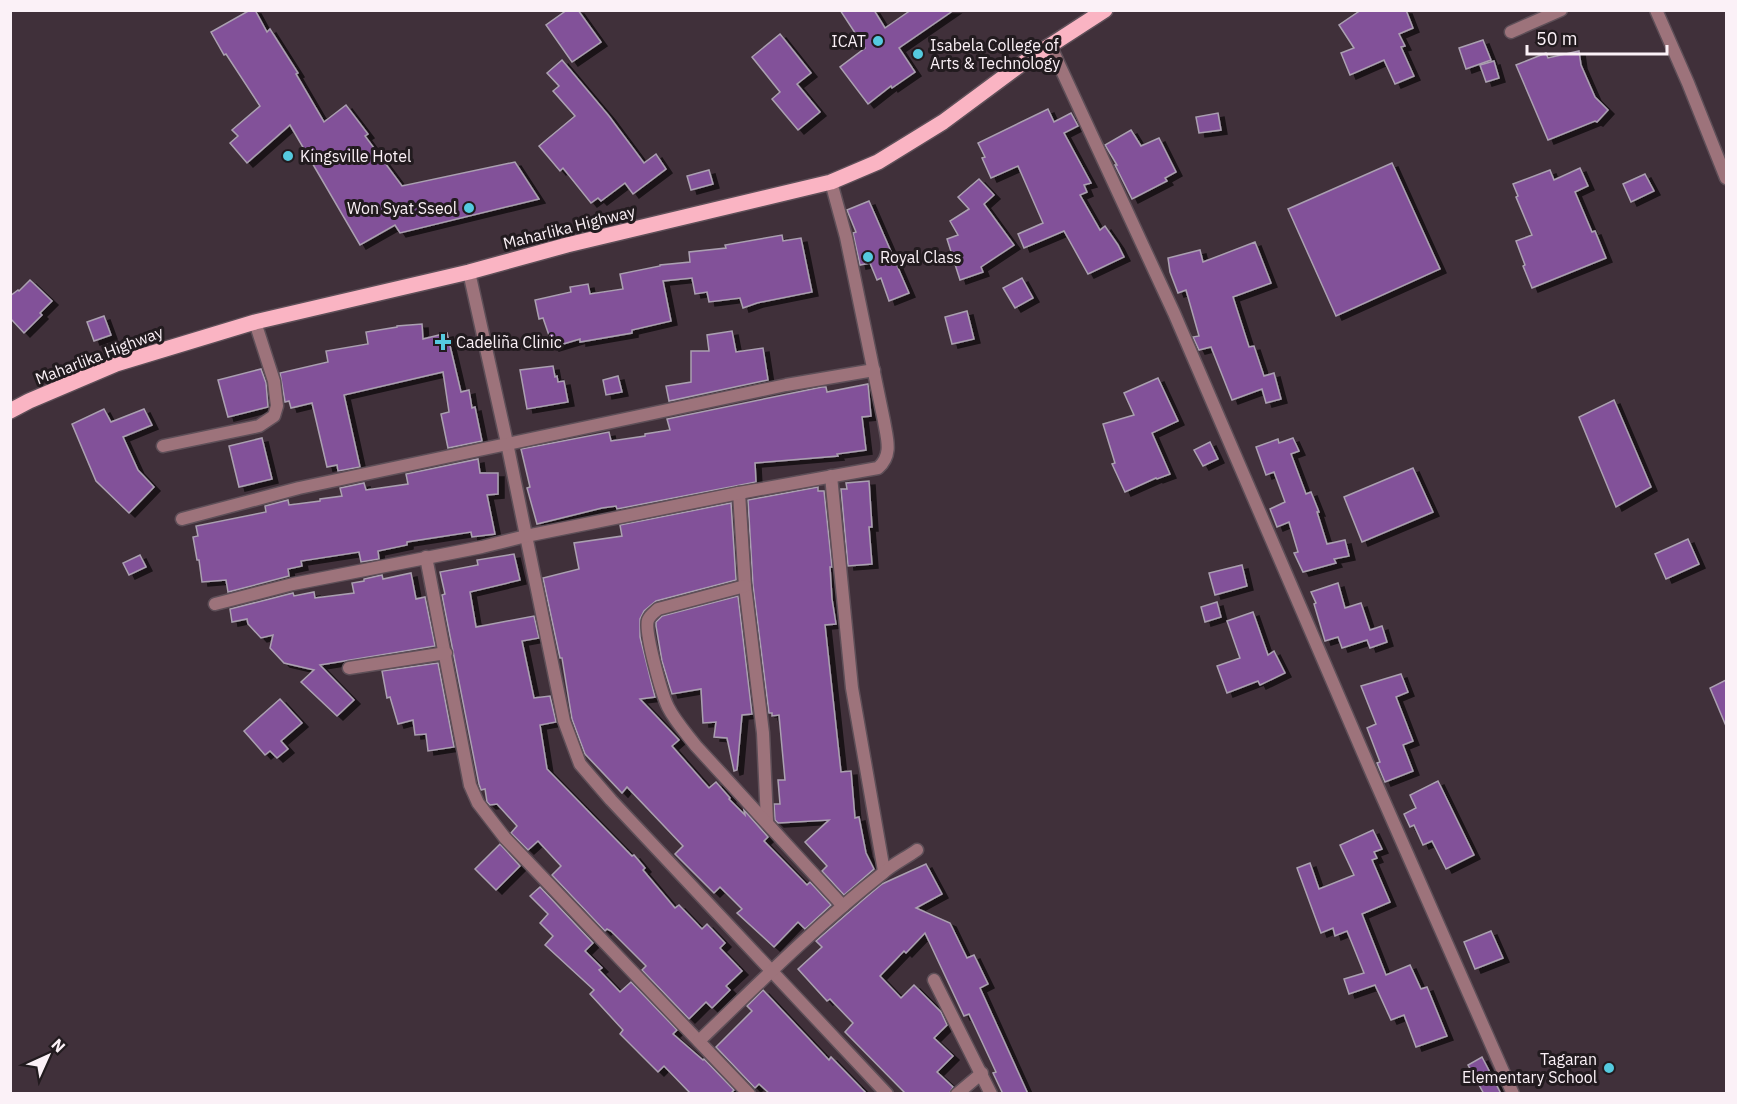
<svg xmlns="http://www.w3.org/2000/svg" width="1737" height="1104" font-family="'IBM Plex Sans',sans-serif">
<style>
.building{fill:#825199;stroke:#aba0b1;stroke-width:1.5;filter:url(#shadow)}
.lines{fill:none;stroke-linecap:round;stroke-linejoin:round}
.minor-casing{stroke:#5e4f58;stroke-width:15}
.primary-casing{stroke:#5e4f58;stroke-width:18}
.minor{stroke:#9d737b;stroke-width:12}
.primary{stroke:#fab4c3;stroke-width:15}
.poi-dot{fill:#55cadf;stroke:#221b1f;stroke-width:2}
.labels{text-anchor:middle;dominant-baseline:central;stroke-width:6;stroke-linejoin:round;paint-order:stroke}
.poi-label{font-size:16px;fill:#fbf1f7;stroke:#221b1f;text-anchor:start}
.street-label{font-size:16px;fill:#fbf1f7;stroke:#221b1f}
</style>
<defs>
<filter id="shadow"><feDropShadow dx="6" dy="4" stdDeviation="0" flood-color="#0009"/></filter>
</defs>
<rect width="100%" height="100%" fill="#40303a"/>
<!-- building -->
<g class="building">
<polygon points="250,10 255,10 267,32 270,29 298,73 296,74 324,122 346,105 368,134 365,136 402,186 515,162 539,199 400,233 395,225 360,245 290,125 247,163 230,143 238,136 232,130 260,106 226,54 224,55 211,32"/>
<polygon points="567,10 578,10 601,42 572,62 546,25"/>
<polygon points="840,10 874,10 885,28 911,10 954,10 899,48 915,72 892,88 891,86 868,104 840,67 865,48"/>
<polygon points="1361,10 1406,10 1413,28 1399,34 1405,46 1401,47 1414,76 1395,84 1384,60 1350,75 1341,53 1354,48 1339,25"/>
<polygon points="780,34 811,73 797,84 820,112 798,130 772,99 780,92 752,57"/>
<polygon points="1483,40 1491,60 1466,69 1459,48"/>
<polygon points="1579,51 1581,65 1595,97 1608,110 1597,122 1595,121 1548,140 1516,65 1546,53 1548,58"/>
<polygon points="562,60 609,116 644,163 656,154 666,169 633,194 625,183 601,201 598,198 591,203 563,168 560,171 539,146 575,116 553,91 559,86 547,73"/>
<polygon points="1494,61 1499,78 1486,82 1480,65"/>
<polygon points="1048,109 1054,122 1071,113 1078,126 1064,133 1091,183 1084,185 1087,192 1080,195 1100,230 1105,226 1118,245 1124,257 1088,274 1064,231 1024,248 1018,234 1043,223 1018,166 991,178 982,158 985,157 978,143"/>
<polygon points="1218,113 1221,130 1199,133 1196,117"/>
<polygon points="1131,130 1141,146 1159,138 1176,172 1165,178 1167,181 1132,199 1115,165 1117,165 1105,145"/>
<polygon points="1392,163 1440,269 1336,316 1288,209"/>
<polygon points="1580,168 1588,186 1575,192 1592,232 1595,231 1606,258 1532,288 1523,266 1525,265 1516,241 1532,235 1516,197 1518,196 1513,184 1550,170 1554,180"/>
<polygon points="709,170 713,184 691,190 687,176"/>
<polygon points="1645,174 1654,191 1631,202 1623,184"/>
<polygon points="979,179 994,195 984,204 1014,245 981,267 983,272 960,280 947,239 958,235 950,221 969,209 958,197"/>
<polygon points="869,201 909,293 889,301 881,278 877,280 870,263 860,265 853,233 856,232 847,210"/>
<polygon points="782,235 783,241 801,238 812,292 757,303 743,308 740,298 709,302 707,292 695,294 692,278 663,281 671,321 632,330 632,333 580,342 580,339 553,347 543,318 539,319 535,300 571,292 570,287 588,284 590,294 623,289 620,274 660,266 660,265 690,262 689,252 726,248 725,245"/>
<polygon points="1255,242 1271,283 1233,297 1249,347 1254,346 1264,376 1274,373 1281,399 1266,403 1262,389 1232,400 1211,347 1199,350 1193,337 1199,336 1186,290 1178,293 1170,272 1168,258 1200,250 1203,262"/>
<polygon points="1022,278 1033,298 1015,308 1003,288"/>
<polygon points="30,280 52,301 40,313 42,315 24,333 10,318 10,296 18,290 19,291"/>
<polygon points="967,311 974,339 952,344 945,317"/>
<polygon points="104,316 111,335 94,341 87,322"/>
<polygon points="422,324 423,339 447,333 461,392 469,390 472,408 475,407 482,441 448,448 441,414 449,412 443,372 344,395 360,467 338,471 337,465 327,467 312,403 291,408 289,401 285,402 280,373 328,362 326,351 368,344 366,332 397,327 397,326"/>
<polygon points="732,331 736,352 763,348 768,380 669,401 666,386 691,382 691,351 709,351 707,335"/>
<polygon points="553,366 555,377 557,376 558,382 564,381 568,402 527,409 520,370"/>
<polygon points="261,369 266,383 268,407 228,417 218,380"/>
<polygon points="618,376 622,392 606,395 603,380"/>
<polygon points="1158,378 1178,421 1152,433 1170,474 1157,479 1156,478 1125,492 1112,464 1115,463 1103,424 1134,415 1124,393"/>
<polygon points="868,384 871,416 862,417 866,450 837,454 838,456 755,463 756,482 617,509 616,506 602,508 537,524 527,488 530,487 521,449 609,432 611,441 645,436 645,434 670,430 667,419 822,387 826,387 827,392"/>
<polygon points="1614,400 1651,487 1616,507 1579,417"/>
<polygon points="104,409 111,422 144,409 152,425 123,437 138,470 154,487 129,513 96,481 72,424"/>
<polygon points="262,438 272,479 239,487 229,446"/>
<polygon points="1293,438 1299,451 1291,454 1306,494 1311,492 1319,512 1317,512 1327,544 1345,540 1349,556 1334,559 1336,563 1303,572 1294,553 1298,552 1289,522 1277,527 1270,509 1285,502 1274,472 1266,475 1256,447 1278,439 1279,443"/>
<polygon points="1210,442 1218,459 1203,466 1194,450"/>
<polygon points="478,459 480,473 498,473 498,494 487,495 495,534 472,537 471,532 407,542 407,545 378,551 379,559 361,562 359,552 301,561 302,566 288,569 289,576 228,592 226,580 202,582 199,560 197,560 193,537 198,536 196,526 266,512 265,506 288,500 289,505 320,501 320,499 342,496 340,488 364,483 366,490 408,484 406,474"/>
<polygon points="1413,468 1433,512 1362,542 1344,497"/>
<polygon points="869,481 872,527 869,527 872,564 848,566 841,489 847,489 846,483"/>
<polygon points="818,487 818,491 824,491 832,567 830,567 832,599 836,624 825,625 841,772 851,771 855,818 859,817 866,853 874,869 844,895 822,871 827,866 805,842 829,820 778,823 775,820 774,804 780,804 778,780 785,780 779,715 772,716 772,713 769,713 753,585 748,500"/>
<polygon points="731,503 736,580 656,601 644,611 640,619 640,637 655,697 640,699 679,740 672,746 709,788 716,782 730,798 729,799 745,815 744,810 768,837 764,841 807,885 810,882 831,905 805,929 798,922 774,947 737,913 742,909 720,887 714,893 675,854 683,846 627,787 622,793 585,754 572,719 562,658 560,658 543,578 579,569 574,543 622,536 620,525"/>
<polygon points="1688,539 1699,564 1666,579 1655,554"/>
<polygon points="514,554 520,580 470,592 476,627 534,616 539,638 522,641 534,698 550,696 556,722 540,725 547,769 632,856 634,855 645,868 643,870 675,908 679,905 702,929 707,924 725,943 720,948 742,971 726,986 730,990 712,1008 706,1002 689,1019 642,970 646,966 611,931 607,929 605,931 552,875 561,866 549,853 538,841 528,850 511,833 517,826 497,804 490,805 487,802 485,789 481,790 479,784 442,595 445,594 440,572 478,565 477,560"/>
<polygon points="140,555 146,567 129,575 123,563"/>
<polygon points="1242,565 1247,586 1215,595 1209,573"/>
<polygon points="411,573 416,599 425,597 435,646 320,665 354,700 337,716 301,682 314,670 284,663 270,648 273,635 261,638 248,624 247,619 232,622 230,609 293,593 294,596 314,592 315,598 354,593 352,583 364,581 364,579 382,575 383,579"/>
<polygon points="1338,583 1345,608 1361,603 1370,630 1382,626 1387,642 1370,648 1367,640 1342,648 1338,637 1325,641 1314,604 1316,603 1311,592"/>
<polygon points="738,596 752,714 742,715 737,770 734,771 727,738 714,737 716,722 703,723 701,689 672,694 662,661 656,626 656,622 662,616"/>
<polygon points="1217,602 1221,617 1205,622 1201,607"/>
<polygon points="1253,612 1268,655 1274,651 1285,673 1260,685 1258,681 1227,693 1217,666 1240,658 1227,621"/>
<polygon points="438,663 454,747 428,751 426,734 415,735 413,720 398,724 390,697 387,698 382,671"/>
<polygon points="1401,674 1408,692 1396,697 1413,741 1403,745 1413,771 1385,782 1377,763 1380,762 1367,728 1376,724 1361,686"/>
<polygon points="1726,680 1726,726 1710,688"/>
<polygon points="280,699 302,723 281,741 288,749 277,758 270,751 265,755 244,731"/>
<polygon points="1438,781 1474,855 1446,869 1432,841 1423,845 1414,825 1410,827 1404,814 1416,808 1410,795"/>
<polygon points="1373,830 1382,849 1374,852 1377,858 1372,860 1390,902 1362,914 1386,975 1410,965 1421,989 1427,987 1447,1036 1416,1047 1404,1015 1391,1020 1375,985 1349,994 1344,979 1364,973 1347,931 1335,936 1333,928 1321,933 1297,868 1310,863 1319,889 1354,875 1340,845"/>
<polygon points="500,844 520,866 496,890 475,869"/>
<polygon points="926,864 942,894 916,908 950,923 967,958 974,955 988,984 980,988 1028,1094 1003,1094 993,1073 996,1072 969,1014 964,1016 925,933 906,953 904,951 880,976 901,998 914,985 941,1012 947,1025 934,1038 953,1056 937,1072 953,1087 949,1094 906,1094 845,1032 853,1023 830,999 827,1001 798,969 822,947 816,941 864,899 882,884"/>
<polygon points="540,887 593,943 585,951 602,968 599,970 620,992 631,982 677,1030 673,1034 703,1060 704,1059 734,1090 730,1094 691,1094 664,1066 658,1072 620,1034 623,1030 590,994 594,990 545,945 553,936 540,923 548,914 530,896"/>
<polygon points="1491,931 1503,958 1475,969 1464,942"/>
<polygon points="763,990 829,1060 831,1057 867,1094 770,1094 759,1084 755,1088 716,1047 752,1011 747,1006"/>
<polygon points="1482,1057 1495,1082 1501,1094 1484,1094 1468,1065"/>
</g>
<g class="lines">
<defs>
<g id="minor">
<polyline points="1656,10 1688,83 1726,178"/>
<polyline points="1511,32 1561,10"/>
<polyline points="1050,45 1174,313 1373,776 1513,1094"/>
<polyline points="469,272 507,443 564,721 580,764 611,800 887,1094"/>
<polyline points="163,446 259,426 274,416 277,406 274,381 255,322"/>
<polyline points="831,476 852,688 884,871"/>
<polyline points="739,493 745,586 763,733 767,821"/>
<polyline points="182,519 299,488 786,385 874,370"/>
<polyline points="426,557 470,785 478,803 505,838 749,1094"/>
<path d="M745 586 658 609C655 612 650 615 648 620 644 631 662 695 668 707 675 721 686 733 696 746L843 906"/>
<path d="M215 604 293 584 482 547 526 536 739 493 878 468C893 455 887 439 884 421L846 237 831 182"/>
<polyline points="349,668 446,653"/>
<polyline points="934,980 991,1094"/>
<path d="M699 1041C759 983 818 924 883 873 893 864 906 858 917 850"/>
<polyline points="957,1094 982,1073"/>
</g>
<polyline id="primary" points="10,411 29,401 116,364 255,322 469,272 567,245 831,182 878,162 943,122 1020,65 1105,10"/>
</defs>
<!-- minor casing -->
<use href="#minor" class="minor-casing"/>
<!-- primary casing -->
<use href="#primary" class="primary-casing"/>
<!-- minor -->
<use href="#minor" class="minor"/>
<!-- primary -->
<use href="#primary" class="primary"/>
</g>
<!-- markers -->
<g class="poi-dot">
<circle cx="878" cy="41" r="6"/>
<circle cx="918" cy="54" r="6"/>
<circle cx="288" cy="156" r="6"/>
<circle cx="469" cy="208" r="6"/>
<circle cx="868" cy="257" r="6"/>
<path d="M440 333h6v6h6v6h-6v6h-6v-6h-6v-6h6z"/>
<circle cx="1609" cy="1068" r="6"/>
</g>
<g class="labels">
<!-- poi labels -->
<g class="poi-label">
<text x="866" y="41" text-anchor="end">ICAT</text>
<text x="930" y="45">Isabela College of<tspan x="930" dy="18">Arts &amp; Technology</tspan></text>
<text x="300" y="156">Kingsville Hotel</text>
<text x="457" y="208" text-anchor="end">Won Syat Sseol</text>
<text x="880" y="257">Royal Class</text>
<text x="456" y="342">Cadeliña Clinic</text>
<text x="1597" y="1059" text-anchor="end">Tagaran<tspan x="1597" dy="18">Elementary School</tspan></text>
</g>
<!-- street labels -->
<g class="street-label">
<text transform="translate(569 227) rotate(-14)">Maharlika Highway</text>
<text transform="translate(99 355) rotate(-21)">Maharlika Highway</text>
</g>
</g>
<!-- border -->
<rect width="1737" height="1104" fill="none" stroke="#fbf1f7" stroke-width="24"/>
<!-- north arrow -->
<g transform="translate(48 1056) rotate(45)" stroke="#221b1f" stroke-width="4.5" paint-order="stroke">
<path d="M0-4.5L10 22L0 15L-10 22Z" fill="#fbf1f7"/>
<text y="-9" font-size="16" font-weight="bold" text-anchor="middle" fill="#fbf1f7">N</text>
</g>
<!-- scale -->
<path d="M1527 45v9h140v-9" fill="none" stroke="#fbf1f7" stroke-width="3"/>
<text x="1536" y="45" font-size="18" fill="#fbf1f7" stroke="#221b1f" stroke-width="4.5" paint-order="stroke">50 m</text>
</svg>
